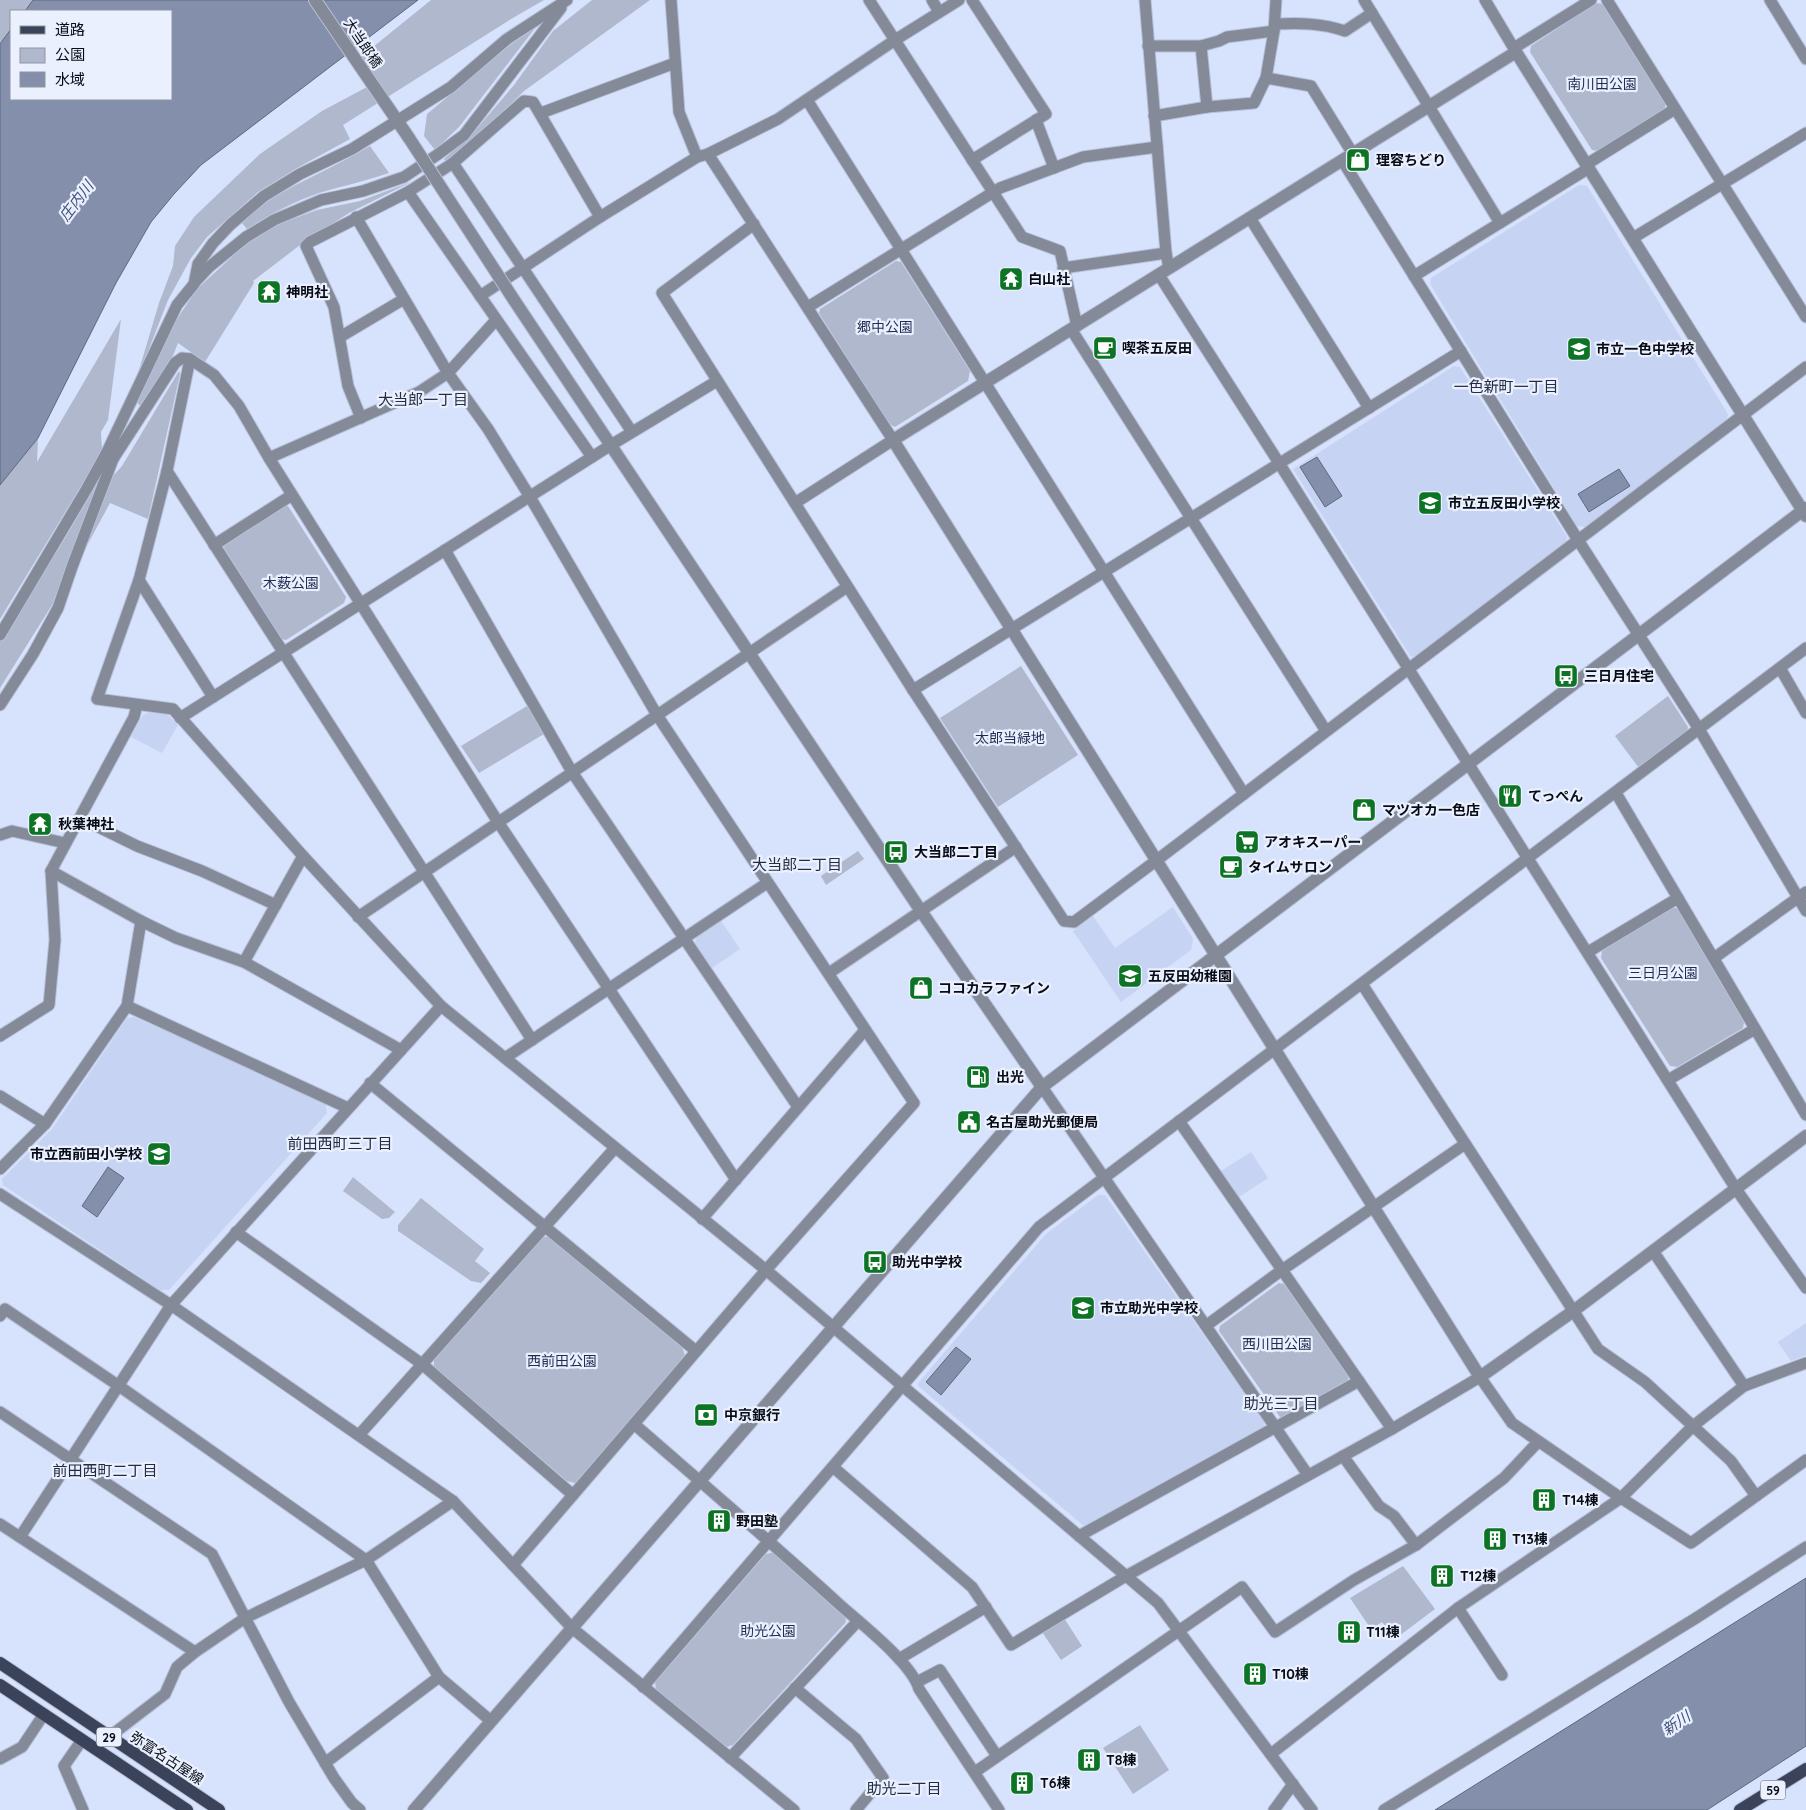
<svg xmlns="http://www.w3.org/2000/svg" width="1806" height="1810" font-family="Quicksand,'Noto Sans JP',sans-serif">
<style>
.built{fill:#c6d3f2}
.green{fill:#afb8cd}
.water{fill:#848fab;stroke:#5f687f}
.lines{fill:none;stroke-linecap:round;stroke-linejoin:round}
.minor-casing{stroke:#b6c0d8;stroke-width:13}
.tertiary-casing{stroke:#b6c0d8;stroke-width:14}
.primary-casing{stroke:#b6c0d8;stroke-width:14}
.minor{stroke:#848a98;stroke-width:11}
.tertiary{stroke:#848a98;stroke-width:12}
.primary{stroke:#3a4359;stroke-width:12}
.tertiary-bridge-casing{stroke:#b6c0d8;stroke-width:14;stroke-linecap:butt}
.tertiary-bridge{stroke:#848a98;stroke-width:12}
.labels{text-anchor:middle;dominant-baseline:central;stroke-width:4.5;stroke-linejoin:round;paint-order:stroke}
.shield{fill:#eaf0fd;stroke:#4c505c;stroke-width:1}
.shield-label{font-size:12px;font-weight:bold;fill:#080c17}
.street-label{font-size:14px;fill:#080c17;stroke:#eaf0fd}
.park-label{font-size:14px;fill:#1f2c54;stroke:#eaf0fd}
.poi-label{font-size:14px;font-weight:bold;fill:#080c17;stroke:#eaf0fd;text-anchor:start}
.water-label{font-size:15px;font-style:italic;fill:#41517c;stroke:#eaf0fd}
.neighbourhood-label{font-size:15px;fill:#232c45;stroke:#eaf0fd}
</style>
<rect width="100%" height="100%" fill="#d7e2fd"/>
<!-- built -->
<g class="built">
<polygon points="1579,185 1587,186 1728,414 1727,421 1586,527 1577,526 1430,284 1431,278"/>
<polygon points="1454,366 1460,367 1567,537 1565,546 1419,655 1411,657 1293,469"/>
<polygon points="147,713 167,714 178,725 162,753 131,737 143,715"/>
<polygon points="1173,907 1193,939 1191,950 1121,1002 1073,931 1093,916 1115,948"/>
<polygon points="721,921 740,949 712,968 695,943 696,938"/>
<polygon points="134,1017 325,1101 327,1113 169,1290 160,1290 3,1185 2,1179 52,1129 127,1018"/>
<polygon points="1251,1152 1268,1178 1239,1197 1221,1171"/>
<polygon points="1098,1195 1105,1195 1265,1423 1263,1429 1084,1526 918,1386 918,1383 1046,1234"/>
<polygon points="1806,1323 1806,1355 1791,1361 1778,1342"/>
</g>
<!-- green -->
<g class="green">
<polygon points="0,0 33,0 25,11 11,11 11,29 0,44"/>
<polygon points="431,0 544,0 511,19 343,125 350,139 297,168 258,192 207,237 191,258 168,300 134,387 159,303 173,266 175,246 194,217 260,154 322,111 367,87 352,64"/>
<polygon points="592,0 650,0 524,91 492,123 447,163 444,159 474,132 514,85 553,31"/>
<polygon points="1596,3 1604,4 1665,103 1665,109 1598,151 1592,150 1530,52 1531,46"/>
<polygon points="536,27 459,127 435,150 424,136 427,114 510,45"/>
<path d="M370 146 389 173C366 181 342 186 319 193 293 202 269 215 247 229L241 222C250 215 259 207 268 201 301 180 337 166 370 146Z"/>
<polygon points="411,182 349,213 304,242 253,281 254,283 205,362 178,343 172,358 141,406 137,403 171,328 197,289 247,243 268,230 287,221 317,210 360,201"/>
<polygon points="896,261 901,262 970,371 968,381 895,427 889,424 819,313 820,309"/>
<polygon points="121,319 108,420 101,432 102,449 81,486 0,619 0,485 38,438 37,462"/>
<polygon points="179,371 180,374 148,519 110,503 85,549 112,477 122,466"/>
<polygon points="102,475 52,605 0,688 0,641 61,545"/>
<polygon points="283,505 288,506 346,597 344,603 286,640 281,639 224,548 225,543"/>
<polygon points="1021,666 1078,755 998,807 940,718"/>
<polygon points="1668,696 1688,727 1687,732 1639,768 1615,736"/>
<polygon points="527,706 544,734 479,773 461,746"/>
<polygon points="858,851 864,859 826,885 821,876"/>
<polygon points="1672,907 1678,909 1744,1022 1743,1028 1677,1067 1670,1066 1601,958 1602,951"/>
<polygon points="353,1177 395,1212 389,1218 382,1219 343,1191"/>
<polygon points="421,1198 484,1249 475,1261 490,1273 481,1283 471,1281 398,1231 398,1225"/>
<polygon points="543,1237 549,1237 682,1346 685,1356 575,1483 567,1481 434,1367 434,1359"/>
<polygon points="1279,1283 1284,1284 1349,1377 1346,1383 1285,1418 1280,1417 1219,1331 1220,1326"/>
<polygon points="774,1552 845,1616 846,1622 733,1745 726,1747 656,1689 655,1682 766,1554"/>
<polygon points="1403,1566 1435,1609 1395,1639 1382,1622 1371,1629 1350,1598"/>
<polygon points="1064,1618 1082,1646 1061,1660 1042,1632"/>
<polygon points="1140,1725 1169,1770 1133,1794 1103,1748"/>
</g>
<!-- water -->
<g class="water">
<polygon points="33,0 418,0 201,165 174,194 151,222 116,283 38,438 0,485 0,44 11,29 11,99 171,99 171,11 25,11"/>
<polygon points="1317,457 1342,496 1325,507 1300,467"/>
<polygon points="1619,469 1630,486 1589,512 1578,494"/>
<polygon points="108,1167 124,1178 97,1217 82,1206"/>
<polygon points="956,1347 971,1359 941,1395 926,1382"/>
<polygon points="1806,1578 1806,1746 1707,1810 1435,1810"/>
</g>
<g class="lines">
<defs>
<g id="minor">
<polyline points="671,0 679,112 697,157"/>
<polyline points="869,0 1022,237 1060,251 1077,326"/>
<polyline points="932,0 939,12"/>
<polyline points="972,0 1046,114 972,160"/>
<polyline points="1145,0 1166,253 1169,268"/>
<polyline points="1364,0 1500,223"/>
<polyline points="1485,0 1516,52"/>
<polyline points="1607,0 1806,317"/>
<polyline points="1770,0 1806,59"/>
<path d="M1275 24C1300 23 1321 23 1345 31L1372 13"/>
<polyline points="1148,46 1201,46 1219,41 1227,37 1274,31"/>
<polyline points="1201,46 1207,107"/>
<polyline points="1514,48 1591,0"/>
<polyline points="1266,78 1311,86 1353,154"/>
<polyline points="807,100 1244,794"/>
<polyline points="541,113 675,63"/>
<polyline points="1154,116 1207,107 1254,103 1266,78 1274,31 1276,0"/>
<polyline points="1036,120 1054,168"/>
<polyline points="708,154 893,440 795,503"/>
<polyline points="1342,160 1578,540 1699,729 1806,911"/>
<polyline points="1587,164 1675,109"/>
<polyline points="408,192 453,163"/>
<polyline points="356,217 448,373 488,429 530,497 657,715 914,1103 766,1270 513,1565"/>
<polyline points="600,217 533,102 524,101 453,163 632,432"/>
<polyline points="1250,218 1369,408"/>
<polyline points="754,224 662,293 913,690 1064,921 1074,922 1157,860 1806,367"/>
<polyline points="1633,238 1806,133"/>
<polyline points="1063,268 1166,253"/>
<polyline points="1159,275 1279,463 1736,1189 1806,1288"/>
<polyline points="1414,276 1589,168"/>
<polyline points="195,282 209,267 246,237 274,220 321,200 363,191 404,177 437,155 464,135 561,8"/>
<polyline points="480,296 600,217 697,157 708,154 778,119 895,40 959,0"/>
<polyline points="808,307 1000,188 1083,157 1157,147"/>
<polyline points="1071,329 1326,731"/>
<polyline points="340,337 404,299"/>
<polyline points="361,418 348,386 334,307 306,246 310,242 408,192 592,457"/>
<polyline points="269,458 419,392 448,373 496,320"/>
<polyline points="113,459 175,363 182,358 190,359"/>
<polyline points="167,471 532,1040"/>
<polyline points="214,545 292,495"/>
<polyline points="445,550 572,772 798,1107"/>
<polyline points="139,580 213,697"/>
<polyline points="0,635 86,490 106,454 177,305 194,284 198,264 213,243 230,225 264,196 300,174 352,149 451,87 507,39 567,0"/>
<polyline points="1780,668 1806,713"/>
<polyline points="913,690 1461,351"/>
<polyline points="0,705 33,654 58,608 72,567 113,459 106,454"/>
<polyline points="180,718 611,445 717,381"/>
<polyline points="1616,793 1806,1115"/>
<polyline points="80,818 137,846 202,871 276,905"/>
<polyline points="0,835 12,831 65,843"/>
<polyline points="51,871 141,921 176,938 244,962 401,1050"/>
<polyline points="358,917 847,587"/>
<polyline points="1588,952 1678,898"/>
<polyline points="1714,958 1806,892"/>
<polyline points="244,962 303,856"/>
<polyline points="829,973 1016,847"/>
<polyline points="1362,984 1598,1349 1645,1382 1731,1461 1756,1496"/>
<polyline points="127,1006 348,1108"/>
<polyline points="0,1036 49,1005 55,940 51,871 134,717 137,705"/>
<polyline points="505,1058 767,883"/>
<polyline points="1668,1080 1755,1029"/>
<polyline points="370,1083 696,1351"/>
<polyline points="1042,1087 1308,1475"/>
<polyline points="0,1096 45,1124"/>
<polyline points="1179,1121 1392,1429"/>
<polyline points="0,1169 45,1124 127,1006 141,921"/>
<polyline points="736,1180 498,822 269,458 239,406 214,375 190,359 167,471 139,580 97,699 173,709 303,856 441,1006 766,1270 1158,1603 1312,1810"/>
<polyline points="0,1194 171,1305 453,1501 572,1628 794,1810"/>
<polyline points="702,1219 865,1030"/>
<polyline points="236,1232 422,1364 573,1495"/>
<polyline points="1653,1251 1744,1386"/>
<polyline points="0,1316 5,1309 119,1386 366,1560 439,1677 491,1721"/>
<polyline points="1207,1325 1282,1270 1465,1144"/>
<polyline points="0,1412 212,1554 289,1702 334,1778 352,1803 360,1810"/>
<path d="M634 1424C703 1484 772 1543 839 1604 860 1623 912 1663 919 1689L999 1810"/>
<polyline points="359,1435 615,1148"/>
<polyline points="1343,1456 1379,1506 1394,1516 1416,1545"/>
<polyline points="833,1467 972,1587 1011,1645 1126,1576 1392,1429 1480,1377 1512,1423 1621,1498 1691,1543 1806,1460"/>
<polyline points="0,1524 195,1652"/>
<polyline points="1079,1536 1359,1381"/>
<polyline points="20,1537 171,1305 441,1006"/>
<polyline points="1458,1608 1502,1675"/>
<polyline points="899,1659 986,1607"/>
<polyline points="917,1682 940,1670 997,1756"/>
<polyline points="643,1687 1039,1227 1806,648"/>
<polyline points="795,1688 856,1739 883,1778 856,1810"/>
<polyline points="109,1737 165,1694 177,1667 195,1652 245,1618 366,1560 453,1501"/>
<polyline points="82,1740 64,1766 83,1810"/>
<polyline points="1271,1754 1458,1608 1621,1498 1693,1426 1744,1386 1806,1363"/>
<polyline points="730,1758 858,1621"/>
<polyline points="0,1759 22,1747 44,1714"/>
<polyline points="325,1763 439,1677"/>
<polyline points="975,1772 1242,1587 1275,1632 1354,1580 1416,1545 1504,1478 1538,1442"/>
<polyline points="1274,1810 1293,1784"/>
<polyline points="1384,1810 1696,1618 1806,1547"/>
</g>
<g id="tertiary">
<polyline points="315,0 409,138"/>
<polyline points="514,300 921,911 1042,1087"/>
<polyline points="1806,516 1516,52 893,440 1480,1377 1572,1312 1806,1136"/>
<polyline points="414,1810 1042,1087 1806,508"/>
</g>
<g id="primary">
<polyline points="0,1663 219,1810"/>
<polyline points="0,1685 187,1810"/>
<polyline points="1740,1810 1806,1769"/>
</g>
</defs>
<!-- minor casing -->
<use href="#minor" class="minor-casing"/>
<!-- tertiary casing -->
<use href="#tertiary" class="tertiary-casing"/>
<!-- primary casing -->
<use href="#primary" class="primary-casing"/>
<!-- minor -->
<use href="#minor" class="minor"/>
<!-- tertiary -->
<use href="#tertiary" class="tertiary"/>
<!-- primary -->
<use href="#primary" class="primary"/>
<defs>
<polyline id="tertiary-bridge" points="409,138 514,300"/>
</defs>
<!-- tertiary-bridge casing -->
<use href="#tertiary-bridge" class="tertiary-bridge-casing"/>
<!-- tertiary-bridge -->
<use href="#tertiary-bridge" class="tertiary-bridge"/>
</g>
<!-- icons -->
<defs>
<symbol id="shop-square" viewBox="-11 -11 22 22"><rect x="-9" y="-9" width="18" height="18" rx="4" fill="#0e7425" stroke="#eaf0fd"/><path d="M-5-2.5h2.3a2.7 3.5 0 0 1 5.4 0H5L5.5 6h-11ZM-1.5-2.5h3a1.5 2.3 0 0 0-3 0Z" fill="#fff"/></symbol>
<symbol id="temple-square" viewBox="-11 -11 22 22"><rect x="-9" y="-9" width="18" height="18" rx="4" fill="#0e7425" stroke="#eaf0fd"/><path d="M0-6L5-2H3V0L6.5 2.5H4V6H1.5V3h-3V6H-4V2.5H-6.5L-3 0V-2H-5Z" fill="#fff"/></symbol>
<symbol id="cafe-square" viewBox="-11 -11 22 22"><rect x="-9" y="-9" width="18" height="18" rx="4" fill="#0e7425" stroke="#eaf0fd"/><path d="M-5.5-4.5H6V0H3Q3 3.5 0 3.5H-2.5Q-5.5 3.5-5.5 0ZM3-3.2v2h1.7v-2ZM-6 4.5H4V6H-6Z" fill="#fff"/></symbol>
<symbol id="school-square" viewBox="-11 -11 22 22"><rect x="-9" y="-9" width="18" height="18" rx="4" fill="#0e7425" stroke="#eaf0fd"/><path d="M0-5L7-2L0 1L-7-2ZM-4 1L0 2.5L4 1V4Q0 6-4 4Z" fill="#fff"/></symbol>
<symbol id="bus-square" viewBox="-11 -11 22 22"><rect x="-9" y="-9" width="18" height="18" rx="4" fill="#0e7425" stroke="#eaf0fd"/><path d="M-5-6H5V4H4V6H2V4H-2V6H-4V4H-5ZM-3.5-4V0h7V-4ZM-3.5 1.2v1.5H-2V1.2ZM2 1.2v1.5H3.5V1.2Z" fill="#fff"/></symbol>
<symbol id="restaurant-square" viewBox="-11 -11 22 22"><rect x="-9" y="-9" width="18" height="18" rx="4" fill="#0e7425" stroke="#eaf0fd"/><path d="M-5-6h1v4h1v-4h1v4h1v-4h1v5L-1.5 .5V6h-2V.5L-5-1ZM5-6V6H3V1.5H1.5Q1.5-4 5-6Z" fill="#fff"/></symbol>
<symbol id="supermarket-square" viewBox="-11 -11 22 22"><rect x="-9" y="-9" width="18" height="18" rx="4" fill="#0e7425" stroke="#eaf0fd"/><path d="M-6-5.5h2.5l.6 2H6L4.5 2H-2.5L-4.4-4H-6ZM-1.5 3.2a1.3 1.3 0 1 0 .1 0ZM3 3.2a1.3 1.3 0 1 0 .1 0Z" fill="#fff"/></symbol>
<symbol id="fuel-square" viewBox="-11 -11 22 22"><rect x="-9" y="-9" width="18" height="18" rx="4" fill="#0e7425" stroke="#eaf0fd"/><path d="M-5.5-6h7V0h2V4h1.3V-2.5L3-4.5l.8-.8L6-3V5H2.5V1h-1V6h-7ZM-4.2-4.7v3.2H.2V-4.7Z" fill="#fff"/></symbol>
<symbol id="civic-square" viewBox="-11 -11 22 22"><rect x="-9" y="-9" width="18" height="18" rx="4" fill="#0e7425" stroke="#eaf0fd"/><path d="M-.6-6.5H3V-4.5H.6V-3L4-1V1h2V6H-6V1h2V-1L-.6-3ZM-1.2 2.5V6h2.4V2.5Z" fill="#fff"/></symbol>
<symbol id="bank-square" viewBox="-11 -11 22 22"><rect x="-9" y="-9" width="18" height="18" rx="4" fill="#0e7425" stroke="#eaf0fd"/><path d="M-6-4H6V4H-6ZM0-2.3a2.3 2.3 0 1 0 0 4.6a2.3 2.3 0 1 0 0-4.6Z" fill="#fff"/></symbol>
<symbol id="building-square" viewBox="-11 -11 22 22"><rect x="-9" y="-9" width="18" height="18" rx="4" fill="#0e7425" stroke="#eaf0fd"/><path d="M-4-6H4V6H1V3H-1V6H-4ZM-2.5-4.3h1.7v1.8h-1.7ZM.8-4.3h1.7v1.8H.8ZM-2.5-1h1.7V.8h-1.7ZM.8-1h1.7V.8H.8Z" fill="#fff"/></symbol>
</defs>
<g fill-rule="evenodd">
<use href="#shop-square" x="1344" y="146" width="28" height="28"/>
<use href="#temple-square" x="997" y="265" width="28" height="28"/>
<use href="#temple-square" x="255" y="278" width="28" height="28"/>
<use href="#cafe-square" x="1091" y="334" width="28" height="28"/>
<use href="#school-square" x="1565" y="335" width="28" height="28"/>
<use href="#school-square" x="1416" y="489" width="28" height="28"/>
<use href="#bus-square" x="1552" y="662" width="28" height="28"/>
<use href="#restaurant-square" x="1496" y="782" width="28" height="28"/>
<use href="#shop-square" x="1350" y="796" width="28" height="28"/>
<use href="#temple-square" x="26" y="810" width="28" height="28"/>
<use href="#supermarket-square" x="1233" y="828" width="28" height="28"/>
<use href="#bus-square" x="882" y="838" width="28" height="28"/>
<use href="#cafe-square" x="1217" y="853" width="28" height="28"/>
<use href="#school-square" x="1116" y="962" width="28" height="28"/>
<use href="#shop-square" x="907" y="974" width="28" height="28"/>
<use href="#fuel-square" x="964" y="1063" width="28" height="28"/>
<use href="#civic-square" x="955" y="1108" width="28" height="28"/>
<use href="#school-square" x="145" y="1140" width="28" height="28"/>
<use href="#bus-square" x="861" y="1248" width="28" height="28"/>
<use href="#school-square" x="1069" y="1294" width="28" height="28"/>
<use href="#bank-square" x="692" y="1401" width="28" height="28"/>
<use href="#building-square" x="1530" y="1486" width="28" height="28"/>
<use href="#building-square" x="705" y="1507" width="28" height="28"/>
<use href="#building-square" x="1481" y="1525" width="28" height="28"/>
<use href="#building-square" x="1428" y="1562" width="28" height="28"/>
<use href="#building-square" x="1335" y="1618" width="28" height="28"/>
<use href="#building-square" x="1241" y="1660" width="28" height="28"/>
<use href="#building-square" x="1075" y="1746" width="28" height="28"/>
<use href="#building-square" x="1008" y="1769" width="28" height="28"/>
</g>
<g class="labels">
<!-- shield labels -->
<g class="shield">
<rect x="96.5" y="1727.5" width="25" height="19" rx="4"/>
<rect x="1760.5" y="1780.5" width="25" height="19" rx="4"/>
</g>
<g class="shield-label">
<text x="109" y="1737">29</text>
<text x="1773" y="1790">59</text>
</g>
<!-- street labels -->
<g class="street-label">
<text transform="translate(363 43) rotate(56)">大当郎橋</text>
<text transform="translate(167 1758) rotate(33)">弥富名古屋線</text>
</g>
<!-- park labels -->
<g class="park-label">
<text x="1602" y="84">南川田公園</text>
<text x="885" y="327">郷中公園</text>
<text x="291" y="583">木薮公園</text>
<text x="1010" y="738">太郎当緑地</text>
<text x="1663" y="973">三日月公園</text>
<text x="1277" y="1344">西川田公園</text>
<text x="562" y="1361">西前田公園</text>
<text x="768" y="1631">助光公園</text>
</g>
<!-- poi labels -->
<g class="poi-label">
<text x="1376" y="160">理容ちどり</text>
<text x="1028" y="279">白山社</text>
<text x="286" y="292">神明社</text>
<text x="1122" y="348">喫茶五反田</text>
<text x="1596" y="349">市立一色中学校</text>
<text x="1448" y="503">市立五反田小学校</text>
<text x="1584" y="676">三日月住宅</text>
<text x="1528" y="796">てっぺん</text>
<text x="1382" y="810">マツオカ一色店</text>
<text x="58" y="824">秋葉神社</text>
<text x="1264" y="842">アオキスーパー</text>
<text x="914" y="852">大当郎二丁目</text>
<text x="1248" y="867">タイムサロン</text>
<text x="1148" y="976">五反田幼稚園</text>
<text x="938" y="988">ココカラファイン</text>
<text x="996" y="1077">出光</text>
<text x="986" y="1122">名古屋助光郵便局</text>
<text x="142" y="1154" text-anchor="end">市立西前田小学校</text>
<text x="892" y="1262">助光中学校</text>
<text x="1100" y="1308">市立助光中学校</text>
<text x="724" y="1415">中京銀行</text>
<text x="1562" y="1500">T14棟</text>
<text x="736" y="1521">野田塾</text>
<text x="1512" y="1539">T13棟</text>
<text x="1460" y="1576">T12棟</text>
<text x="1366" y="1632">T11棟</text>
<text x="1272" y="1674">T10棟</text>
<text x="1106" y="1760">T8棟</text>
<text x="1040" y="1783">T6棟</text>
</g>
<!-- water labels -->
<g class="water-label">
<text transform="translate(76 201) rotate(-53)">庄内川</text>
<text transform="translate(1676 1723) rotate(-34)">新川</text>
</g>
<!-- neighbourhood labels -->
<g class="neighbourhood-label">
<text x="1506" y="386">一色新町一丁目</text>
<text x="423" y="399">大当郎一丁目</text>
<text x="797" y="864">大当郎二丁目</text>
<text x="340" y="1143">前田西町三丁目</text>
<text x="1281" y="1403">助光三丁目</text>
<text x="105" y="1470">前田西町二丁目</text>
<text x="904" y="1788">助光二丁目</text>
</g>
</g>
<!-- legend -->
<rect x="10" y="10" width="162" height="90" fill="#eaf0fd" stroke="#9095a1"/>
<rect x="20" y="26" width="25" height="8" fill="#3a4359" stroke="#9095a1"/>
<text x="55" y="35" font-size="15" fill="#080c17">道路</text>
<rect x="20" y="48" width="25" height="15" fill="#afb8cd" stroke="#9095a1"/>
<text x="55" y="60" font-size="15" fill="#080c17">公園</text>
<rect x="20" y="72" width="25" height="15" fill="#848fab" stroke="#9095a1"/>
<text x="55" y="85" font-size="15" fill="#080c17">水域</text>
</svg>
